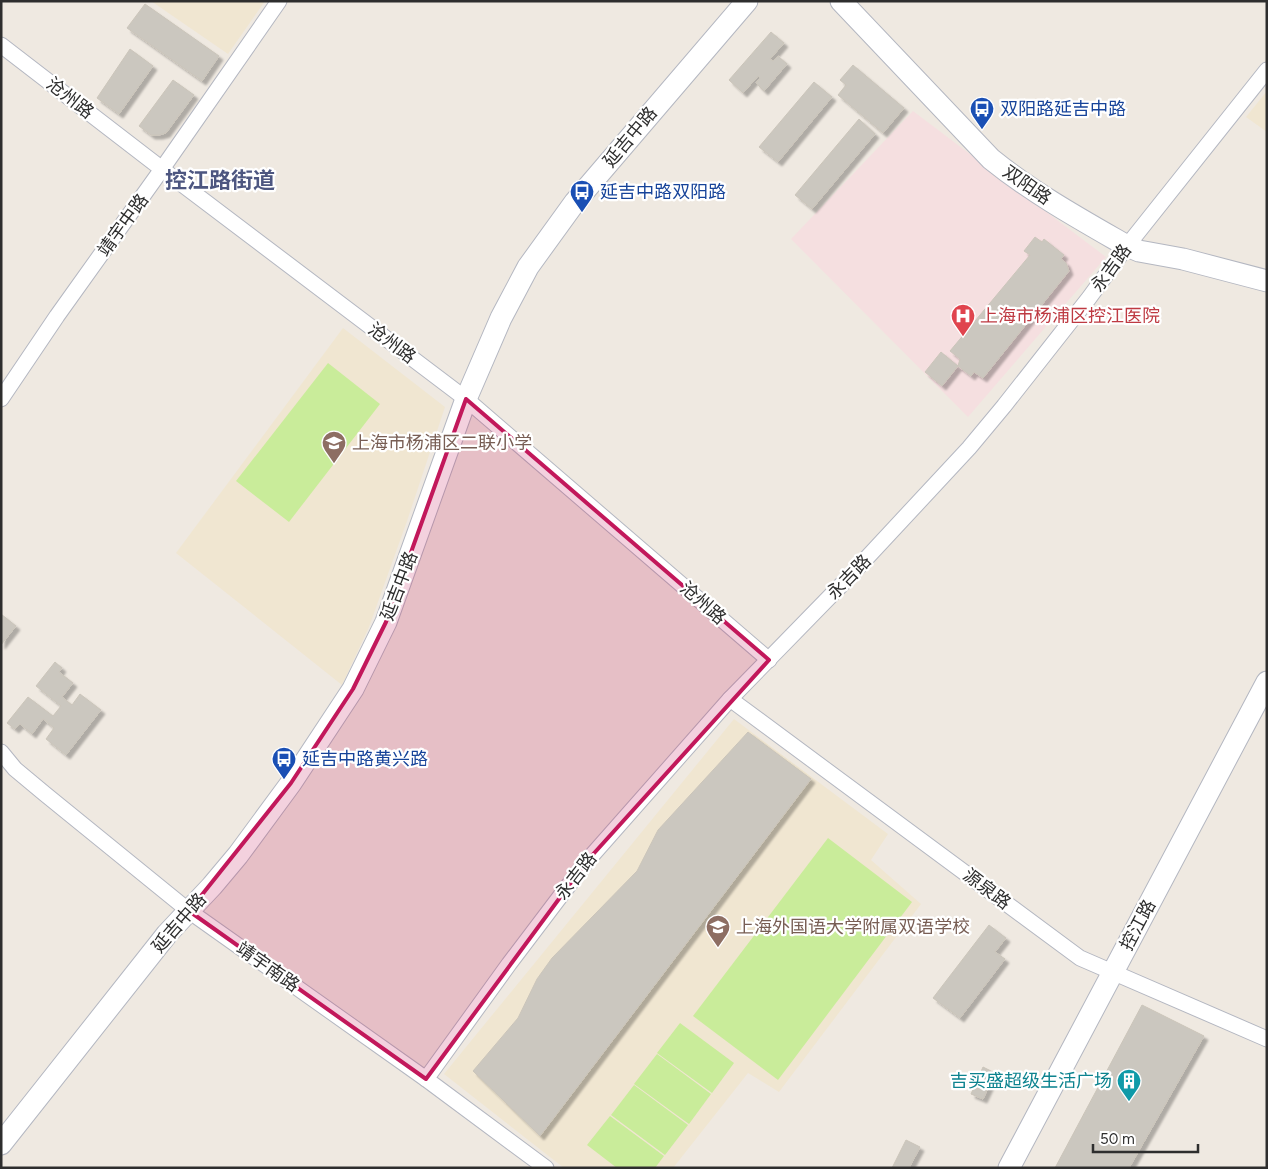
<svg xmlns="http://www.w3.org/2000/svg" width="1268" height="1169" font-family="Figtree,'Noto Sans SC',sans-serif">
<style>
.education{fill:#f0e6d1}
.medical{fill:#f5dfe0}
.pitch{fill:#c9ec9a}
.building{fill:#cbc7bf;stroke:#cbc5ba;filter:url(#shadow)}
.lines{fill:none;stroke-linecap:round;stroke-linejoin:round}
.street-casing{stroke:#b4b7c1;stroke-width:17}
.secondary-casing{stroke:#b4b7c1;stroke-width:23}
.street{stroke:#fff;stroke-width:15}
.secondary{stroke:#fff;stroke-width:21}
.marked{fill:#c2185b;fill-opacity:0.2;stroke:#c2185b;stroke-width:4;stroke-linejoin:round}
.labels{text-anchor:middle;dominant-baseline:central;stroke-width:4.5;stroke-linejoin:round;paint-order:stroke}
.street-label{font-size:18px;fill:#2e2e2e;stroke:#fff}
.transit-label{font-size:18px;fill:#164399;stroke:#fff;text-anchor:start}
.health-label{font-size:18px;fill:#be3a42;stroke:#fff;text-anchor:start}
.education-label{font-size:18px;fill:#785e54;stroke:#fff;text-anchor:start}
.culture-label{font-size:18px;fill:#0d838f;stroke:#fff;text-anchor:end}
.district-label{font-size:22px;font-weight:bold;fill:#4d5680;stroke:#fff}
</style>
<defs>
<filter id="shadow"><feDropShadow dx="4" dy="4" stdDeviation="1" flood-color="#0004"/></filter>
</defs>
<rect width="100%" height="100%" fill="#efe9e1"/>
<!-- education -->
<g class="education">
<polygon points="151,1 265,1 228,54"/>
<polygon points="1267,91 1267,132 1246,117"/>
<polygon points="343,328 445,407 407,521 369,627 342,685 176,553"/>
<polygon points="734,719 888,834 871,860 921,904 779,1092 748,1073 673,1168 564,1168 444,1074"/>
</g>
<!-- medical -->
<polygon class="medical" points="913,111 1106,257 968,417 791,239"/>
<!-- pitch -->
<g class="pitch">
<polygon points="328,363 380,404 289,522 236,481"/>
<polygon points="828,838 912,902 778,1080 693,1016"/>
<polygon points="680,1023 734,1063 712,1093 657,1053"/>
<polygon points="657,1054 711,1094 689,1124 634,1084"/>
<polygon points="634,1085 688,1125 665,1155 611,1115"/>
<polygon points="610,1116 664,1156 655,1168 617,1168 587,1145"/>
</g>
<!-- building -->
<g class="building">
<polygon points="145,4 219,56 202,81 127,28"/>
<polygon points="771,32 784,43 770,59 773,61 778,56 787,64 764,91 756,83 760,78 758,76 743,93 729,80"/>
<polygon points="130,49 153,66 119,114 97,98"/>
<polygon points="853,65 904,108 883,133 838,95 846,85 840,80"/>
<polygon points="173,80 194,95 166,133 159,135 151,135 139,126"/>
<polygon points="814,82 832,97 778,162 759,147"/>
<polygon points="859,119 875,134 812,209 795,195"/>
<polygon points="1035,237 1042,242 1044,239 1064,255 1061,259 1066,263 1069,271 983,378 974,372 971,376 958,366 960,359 950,351 1030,255 1024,251"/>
<polygon points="941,352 958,366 942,386 925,372"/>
<polygon points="1,614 16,626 1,645"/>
<polygon points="55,662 62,668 59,672 73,683 62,697 72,705 80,694 101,710 66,755 46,739 54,728 43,719 32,734 20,724 15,729 7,723 28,697 53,716 61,706 36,686"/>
<polygon points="748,732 811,779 540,1136 473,1071 518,1018 537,979 552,958 637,871 658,830"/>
<polygon points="989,925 1006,938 995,952 1005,959 960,1018 933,998"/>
<polygon points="1142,1005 1204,1036 1129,1168 1055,1168"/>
<polygon points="983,1067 995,1073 983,1099 971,1094"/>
<polygon points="906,1140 920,1147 909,1168 892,1168"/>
</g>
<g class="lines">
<defs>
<g id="street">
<polyline points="1,45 162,169 466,399 769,660"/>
<polyline points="1,399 57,316 162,169 279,1"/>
<polyline points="730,699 1080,958 1267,1039"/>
<polyline points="1,752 15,769 45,794 189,911 426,1079 546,1168"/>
<polyline points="426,1079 509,964 587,861 730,699 849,577 969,448 1004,406 1089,298 1127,246 1267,70"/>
</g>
<g id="secondary">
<path d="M841 1 991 159C1033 193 1080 219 1127 246L1139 251 1183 259 1267 281"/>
<polyline points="1,1144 167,934 212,886 238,855 291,783 353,689 386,622 466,399 501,318 528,267 575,202 747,1"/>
<polyline points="1009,1168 1267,682"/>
</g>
</defs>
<!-- street casing -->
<use href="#street" class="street-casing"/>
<!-- secondary casing -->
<use href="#secondary" class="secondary-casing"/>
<!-- street -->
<use href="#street" class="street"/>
<!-- secondary -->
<use href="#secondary" class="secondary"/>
</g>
<!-- marked area -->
<path class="marked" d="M466 399 769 660 587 861 426 1079 189 911 291 783 353 689 386 622Z"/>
<!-- icons -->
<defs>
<symbol id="bus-pin" viewBox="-11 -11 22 30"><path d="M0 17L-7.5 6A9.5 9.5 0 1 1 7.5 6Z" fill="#1a4fb4" stroke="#fff"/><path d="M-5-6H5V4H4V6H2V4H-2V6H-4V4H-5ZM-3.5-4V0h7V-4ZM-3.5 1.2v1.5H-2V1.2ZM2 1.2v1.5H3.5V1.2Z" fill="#fff"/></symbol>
<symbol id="hospital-pin" viewBox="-11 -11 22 30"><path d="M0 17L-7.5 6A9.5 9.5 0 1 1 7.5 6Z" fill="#e0444e" stroke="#fff"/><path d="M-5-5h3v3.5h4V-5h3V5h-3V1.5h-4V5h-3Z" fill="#fff"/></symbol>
<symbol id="school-pin" viewBox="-11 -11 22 30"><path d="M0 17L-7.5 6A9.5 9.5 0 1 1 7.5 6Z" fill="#8d6e63" stroke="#fff"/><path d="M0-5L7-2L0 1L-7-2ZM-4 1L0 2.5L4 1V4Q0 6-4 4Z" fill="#fff"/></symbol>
<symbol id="building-pin" viewBox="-11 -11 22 30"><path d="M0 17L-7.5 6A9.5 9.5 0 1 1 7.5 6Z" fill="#0f9aa8" stroke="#fff"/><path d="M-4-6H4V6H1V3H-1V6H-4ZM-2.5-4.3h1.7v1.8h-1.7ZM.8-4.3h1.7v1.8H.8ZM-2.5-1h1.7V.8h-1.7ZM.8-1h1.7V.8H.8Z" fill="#fff"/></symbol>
</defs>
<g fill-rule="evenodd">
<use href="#bus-pin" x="968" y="95" width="28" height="38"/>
<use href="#bus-pin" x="568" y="178" width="28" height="38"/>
<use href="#hospital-pin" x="949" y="302" width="28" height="38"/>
<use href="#school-pin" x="320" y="429" width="28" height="38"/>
<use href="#bus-pin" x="270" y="745" width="28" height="38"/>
<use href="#school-pin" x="704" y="913" width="28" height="38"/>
<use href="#building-pin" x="1115" y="1067" width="28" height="38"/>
</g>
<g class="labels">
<!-- street labels -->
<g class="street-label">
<text transform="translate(70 98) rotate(38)">沧州路</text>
<text transform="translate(630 137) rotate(-50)">延吉中路</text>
<text transform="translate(1027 185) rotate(35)">双阳路</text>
<text transform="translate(123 225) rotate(-54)">靖宇中路</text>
<text transform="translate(1111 268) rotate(-54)">永吉路</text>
<text transform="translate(392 343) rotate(37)">沧州路</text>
<text transform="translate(849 577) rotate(-46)">永吉路</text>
<text transform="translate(399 586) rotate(-69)">延吉中路</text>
<text transform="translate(703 603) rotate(41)">沧州路</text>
<text transform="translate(576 876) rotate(-52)">永吉路</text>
<text transform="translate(987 889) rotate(37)">源泉路</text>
<text transform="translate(179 923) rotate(-49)">延吉中路</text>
<text transform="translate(1138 925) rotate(-62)">控江路</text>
<text transform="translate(268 967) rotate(35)">靖宇南路</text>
</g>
<!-- transit labels -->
<g class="transit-label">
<text x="1000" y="109">双阳路延吉中路</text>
<text x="600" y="192">延吉中路双阳路</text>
<text x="302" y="759">延吉中路黄兴路</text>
</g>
<!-- health labels -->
<g class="health-label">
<text x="980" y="316">上海市杨浦区控江医院</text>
</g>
<!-- education labels -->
<g class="education-label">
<text x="352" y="443">上海市杨浦区二联小学</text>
<text x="736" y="927">上海外国语大学附属双语学校</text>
</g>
<!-- culture labels -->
<g class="culture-label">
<text x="1112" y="1081">吉买盛超级生活广场</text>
</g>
<!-- district labels -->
<g class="district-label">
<text x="220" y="180">控江路街道</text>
</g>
</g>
<!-- border -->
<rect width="1268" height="1169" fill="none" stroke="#2e2e2e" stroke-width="5"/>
<!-- scale -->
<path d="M1093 1144v8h105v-8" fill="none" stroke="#2e2e2e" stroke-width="2.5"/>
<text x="1100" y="1144" font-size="15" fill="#2e2e2e" stroke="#ffffff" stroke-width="4" paint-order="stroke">50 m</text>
</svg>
